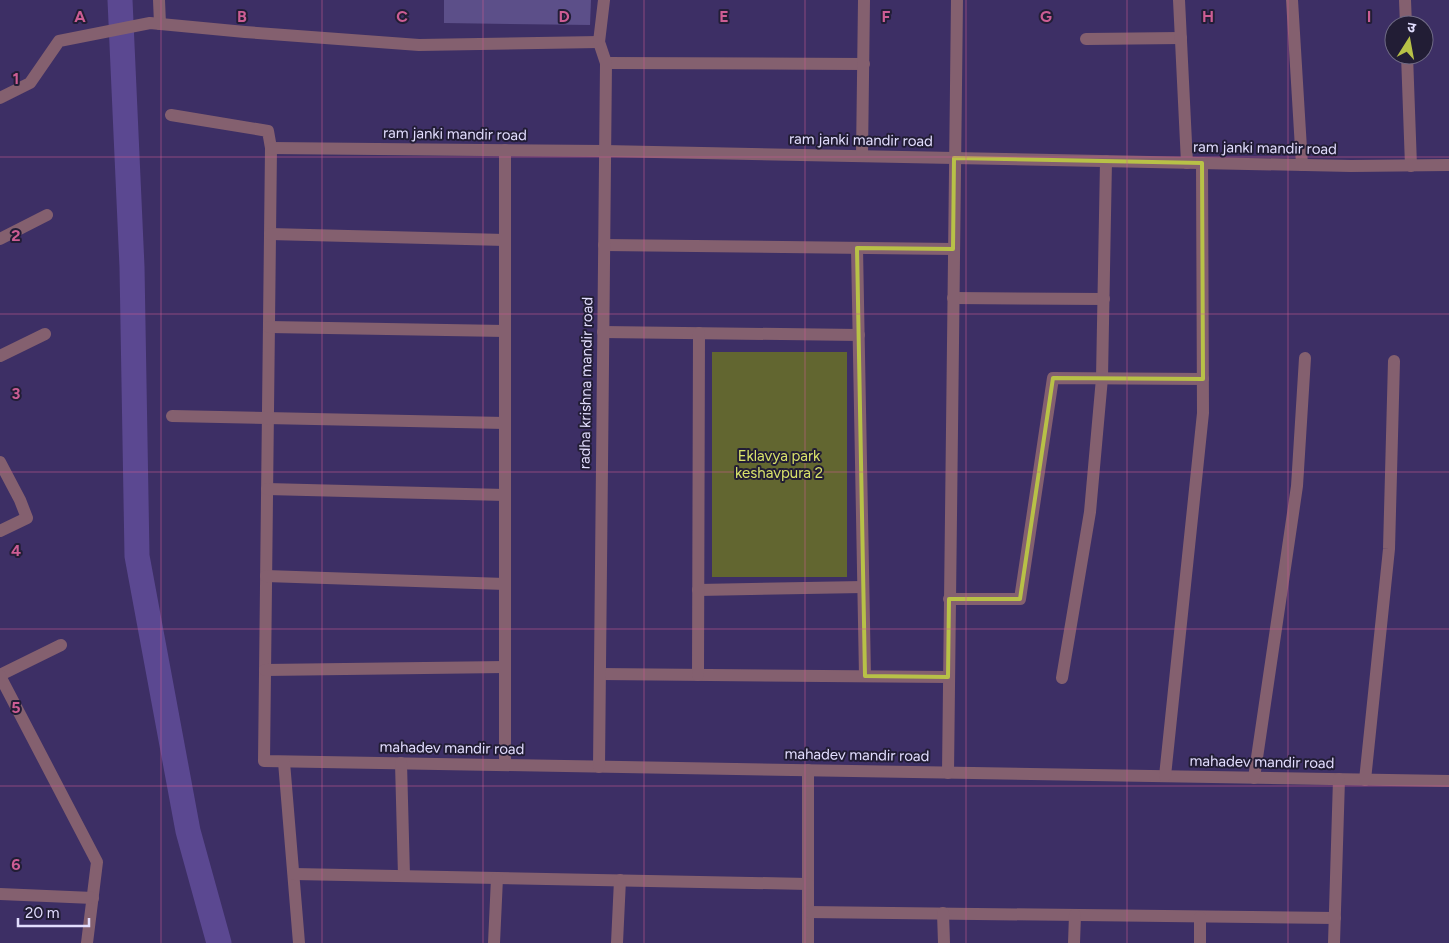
<svg xmlns="http://www.w3.org/2000/svg" width="1449" height="943" font-family="Figtree,'Noto Sans Devanagari',sans-serif">
<style>
.green{fill:#626630}
.lines{fill:none;stroke-linecap:round;stroke-linejoin:round}
.canal{stroke:#5b4891;stroke-width:25}
.building{fill:#5c4f89}
.lane{stroke:#84606f;stroke-width:12}
.street{stroke:#84606f;stroke-width:12}
.marked{fill:none;stroke:#b8c147;stroke-width:4;stroke-linejoin:round}
.grid{fill:none;stroke:#cd5d94;stroke-width:1;stroke-opacity:0.55}
.labels{text-anchor:middle;dominant-baseline:central;stroke-width:4;stroke-linejoin:round;paint-order:stroke}
.street-label{font-size:15px;fill:#e2ddfe;stroke:#221d35}
.park-label{font-size:15px;fill:#d9e26a;stroke:#221d35}
.grid-label{font-size:16px;text-anchor:middle;font-weight:bold;fill:#cd5d94;stroke:#221d35;stroke-width:4;stroke-linejoin:round;paint-order:stroke}
</style>
<rect width="100%" height="100%" fill="#3d2f65"/>
<!-- green -->
<rect class="green" x="712" y="352" width="135" height="225"/>
<g class="lines">
<!-- canal -->
<polyline class="canal" points="120,0 132,267 137,556 188,831 219,943"/>
</g>
<!-- building -->
<polygon class="building" points="444,0 591,0 590,25 444,23"/>
<g class="lines">
<!-- lane -->
<polyline class="lane" points="1086,39 1181,38"/>
<!-- street -->
<g class="street">
<polyline points="159,0 160,24"/>
<polyline points="1179,0 1187,163"/>
<polyline points="1292,0 1302,165"/>
<polyline points="1405,0 1406,25"/>
<polyline points="1407,55 1411,166"/>
<polyline points="606,63 864,64"/>
<polyline points="0,98 30,83 59,41 150,23 245,32 419,45 599,42"/>
<polyline points="171,115 268,131 271,148 264,761 1449,781"/>
<polyline points="271,148 605,151 1351,166 1449,165"/>
<polyline points="862,156 864,0"/>
<polyline points="270,234 505,240"/>
<polyline points="0,239 47,215"/>
<polyline points="604,245 953,249"/>
<polyline points="857,248 865,676"/>
<polyline points="953,298 1104,299"/>
<polyline points="269,327 505,331"/>
<polyline points="603,332 859,335"/>
<polyline points="0,356 45,334"/>
<polyline points="172,416 505,423"/>
<polyline points="0,462 20,500 27,518 0,531"/>
<polyline points="267,489 505,495"/>
<polyline points="266,576 505,584"/>
<polyline points="698,590 863,587"/>
<polyline points="949,599 1020,599 1053,378 1203,379"/>
<polyline points="265,670 505,667"/>
<polyline points="600,674 948,677"/>
<polyline points="0,675 61,645"/>
<polyline points="698,675 699,333"/>
<polyline points="0,676 97,862 87,943"/>
<polyline points="1062,678 1090,512 1102,378 1106,161"/>
<polyline points="284,762 299,943"/>
<polyline points="401,763 404,876"/>
<polyline points="505,765 505,150"/>
<polyline points="599,767 606,63 599,42 604,0"/>
<polyline points="808,770 808,943"/>
<polyline points="948,773 957,0"/>
<polyline points="1165,776 1203,413 1202,163"/>
<polyline points="1254,778 1297,486 1305,358"/>
<polyline points="1365,780 1389,549 1394,361"/>
<polyline points="294,874 808,884"/>
<polyline points="0,894 93,898"/>
<polyline points="808,912 1335,918"/>
<polyline points="943,913 944,943"/>
<polyline points="494,943 497,878"/>
<polyline points="617,943 620,880"/>
<polyline points="1074,943 1075,915"/>
<polyline points="1200,943 1200,917"/>
<polyline points="1334,943 1339,779"/>
</g>
</g>
<!-- marked area -->
<path class="marked" d="M954 158 1202 163 1203 379 1053 378 1020 599H949L948 677 865 676 857 248 953 249Z"/>
<!-- grid -->
<path class="grid" d="M161 0V943M322 0V943M483 0V943M644 0V943M805 0V943M966 0V943M1127 0V943M1288 0V943M0 157H1449M0 314H1449M0 472H1449M0 629H1449M0 786H1449"/>
<g class="labels">
<!-- street labels -->
<g class="street-label">
<text transform="translate(455 134) rotate(1)">ram janki mandir road</text>
<text transform="translate(861 140) rotate(1)">ram janki mandir road</text>
<text transform="translate(1265 148) rotate(1)">ram janki mandir road</text>
<text transform="translate(586 383) rotate(-89)">radha krishna mandir road</text>
<text transform="translate(452 748) rotate(1)">mahadev mandir road</text>
<text transform="translate(857 755) rotate(1)">mahadev mandir road</text>
<text transform="translate(1262 762) rotate(1)">mahadev mandir road</text>
</g>
<!-- park labels -->
<g class="park-label">
<text x="779" y="456">Eklavya park<tspan x="779" dy="17">keshavpura 2</tspan></text>
</g>
</g>
<g class="grid-label">
<text x="80" y="22">A</text>
<text x="242" y="22">B</text>
<text x="402" y="22">C</text>
<text x="564" y="22">D</text>
<text x="724" y="22">E</text>
<text x="886" y="22">F</text>
<text x="1046" y="22">G</text>
<text x="1208" y="22">H</text>
<text x="1369" y="22">I</text>
<text x="16" y="84">1</text>
<text x="16" y="241">2</text>
<text x="16" y="399">3</text>
<text x="16" y="556">4</text>
<text x="16" y="713">5</text>
<text x="16" y="870">6</text>
</g>
<!-- north arrow -->
<g transform="translate(1409 40) rotate(11)"><circle r="24" fill="#221d35" stroke="#6f6a85"/>
<path d="M0-4L9 19L0 12L-9 19Z" fill="#b8c147"/>
<text y="-8" font-size="14" font-weight="bold" text-anchor="middle" fill="#e2ddfe">उ</text>
</g>
<!-- scale -->
<path d="M18 918v8h71v-8" fill="none" stroke="#e2ddfe" stroke-width="2.5"/>
<text x="25" y="918" font-size="15" fill="#e2ddfe" stroke="#221d35" stroke-width="4" paint-order="stroke">20 m</text>
</svg>
